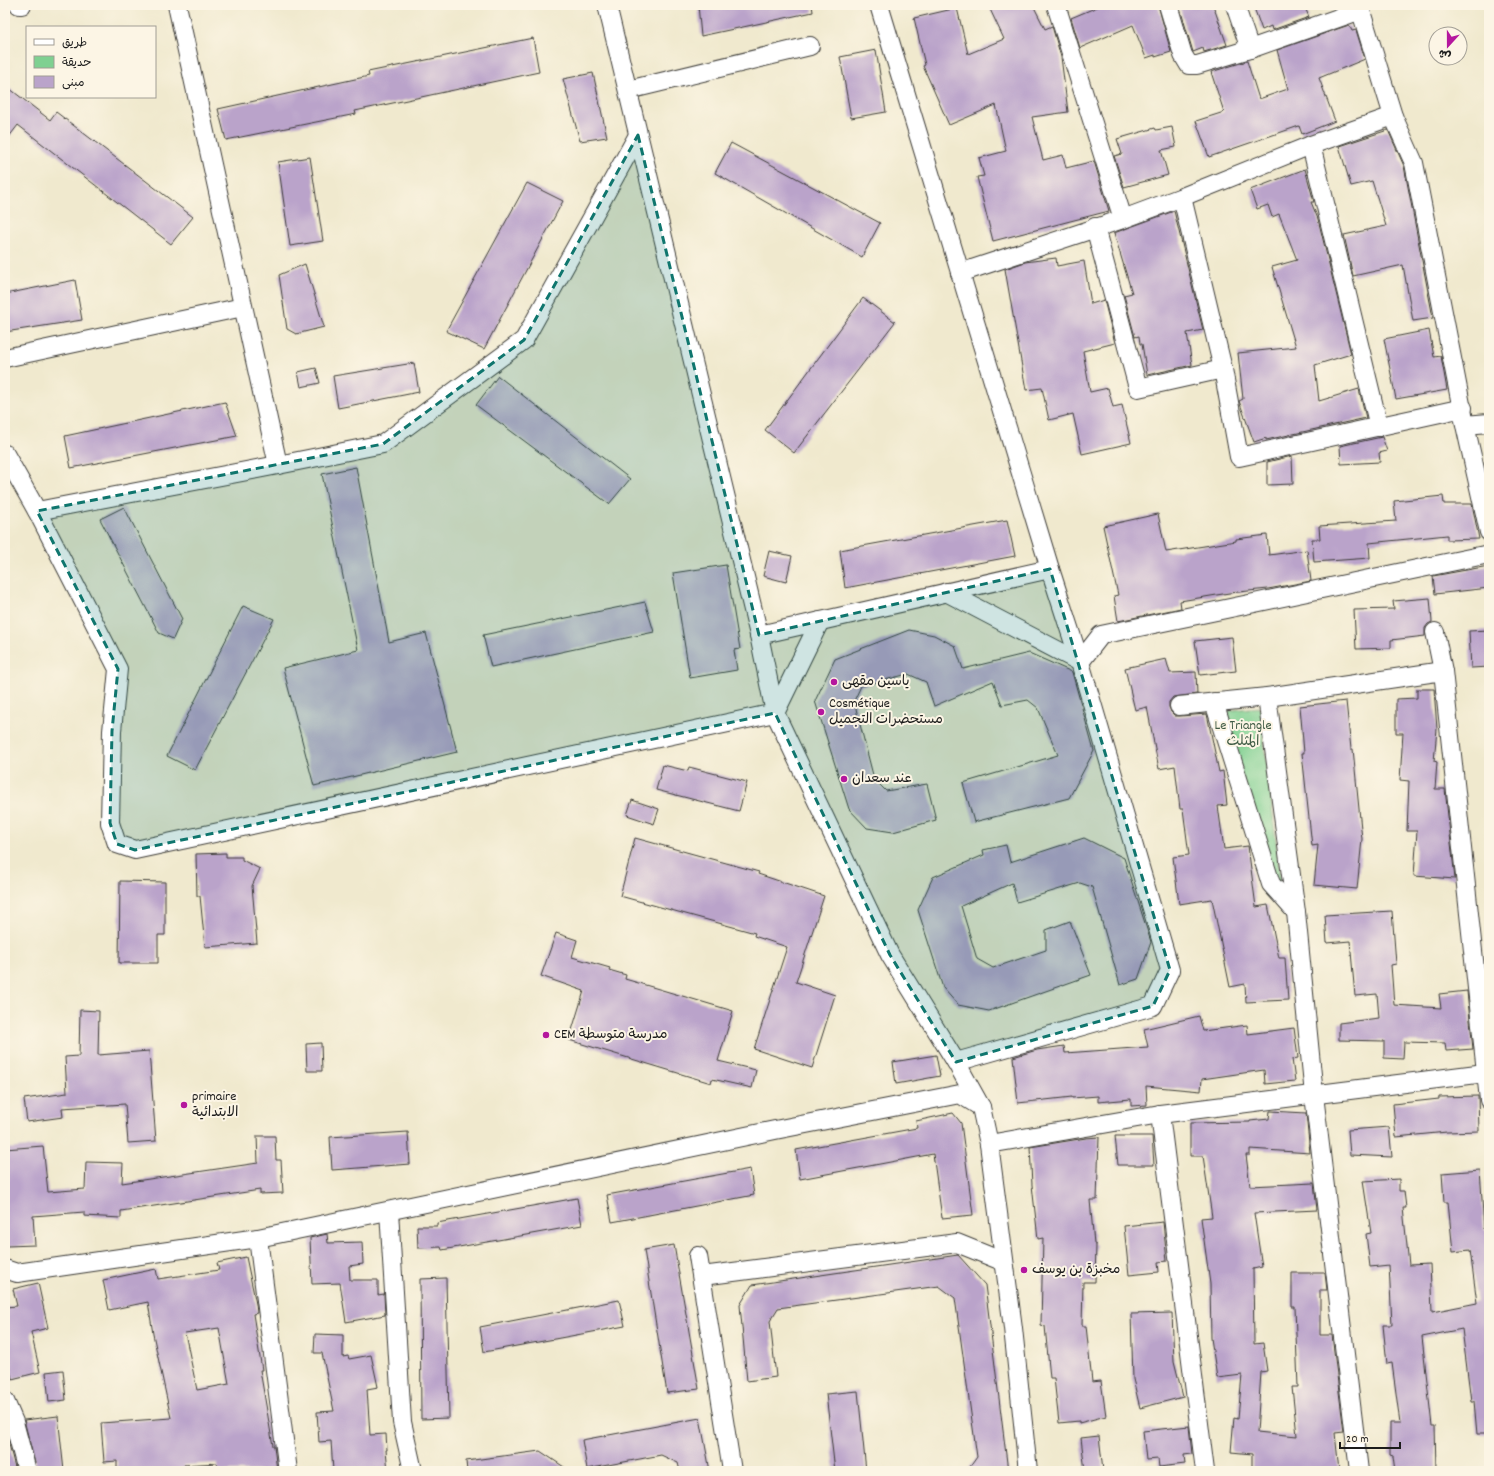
<svg xmlns="http://www.w3.org/2000/svg" width="1494" height="1476" font-family="Dekko,'Playpen Sans Arabic',sans-serif">
<style>
.green{fill:#7fd091;stroke:#4e7656}
.building{fill:#baa3ca;fill-rule:evenodd}
.lines{fill:none;stroke-linecap:round;stroke-linejoin:round}
.street-casing{stroke:#3c3b37;stroke-width:20}
.street{stroke:#fff;stroke-width:18}
.marked{fill:#0f766e;fill-opacity:0.2;stroke:#0f766e;stroke-width:3;stroke-dasharray:8 5;stroke-linejoin:round}
.poi-dot{fill:#b5179e;stroke:#fcf5e5;stroke-width:1.5}
.labels{text-anchor:middle;dominant-baseline:central;stroke-width:4;stroke-linejoin:round;paint-order:stroke}
.poi-label{font-size:14px;fill:#1c1c1c;stroke:#fcf5e5;text-anchor:start}
.park-label{font-size:14px;fill:#3f5b45;stroke:#fcf5e5}
</style>
<rect width="100%" height="100%" fill="#fcf5e5"/>
<filter id="ink" filterUnits="userSpaceOnUse"><feTurbulence type="fractalNoise" baseFrequency=".025" numOctaves="2"/><feDisplacementMap in="SourceGraphic" scale="8" xChannelSelector="R" yChannelSelector="G"/><feConvolveMatrix kernelMatrix="1 2 1 2 8 2 1 2 1" color-interpolation-filters="sRGB"/></filter>
<filter id="wash" filterUnits="userSpaceOnUse"><feTurbulence type="fractalNoise" baseFrequency=".012" numOctaves="4" result="noise"/><feDisplacementMap in="SourceGraphic" scale="16" xChannelSelector="R" yChannelSelector="G"/><feGaussianBlur stdDeviation="0.9" result="paint"/><feColorMatrix in="noise" values="0 0 0 0 0 0 0 0 0 0 0 0 0 0 0 0 0 1.4 0 .05"/><feComposite in="paint" operator="in"/></filter>
<g filter="url(#wash)">
<rect width="100%" height="100%" fill="#f0e9ce"/>
<!-- green -->
<polygon class="green" points="1260,707 1281,883 1276,890 1215,712"/>
<g id="blocks">
<!-- building -->
<g class="building">
<polygon points="698,5 812,5 813,12 701,36"/>
<polygon points="988,5 1033,5 1045,29 1052,26 1061,57 1068,112 1032,117 1043,160 1063,155 1066,168 1094,161 1109,211 993,241 977,177 984,176 979,158 1006,151 996,105 949,125 923,66 925,65 914,18 957,8 968,54 1004,39"/>
<polygon points="1102,5 1158,5 1171,52 1155,57 1155,55 1146,58 1133,25 1080,48 1071,18"/>
<polygon points="1179,5 1213,5 1227,45 1204,52 1203,48 1193,52"/>
<polygon points="1253,5 1304,5 1309,17 1272,30 1271,26 1262,30"/>
<polygon points="1349,25 1352,31 1356,30 1365,59 1319,78 1335,121 1302,134 1299,126 1209,157 1196,121 1224,112 1211,72 1247,61 1259,99 1288,89 1277,50"/>
<polygon points="533,38 539,72 355,111 356,114 226,140 218,109 369,76 368,72"/>
<polygon points="876,50 886,112 851,118 840,57"/>
<polygon points="593,73 607,137 580,141 563,79"/>
<polygon points="5,85 50,120 56,112 193,217 171,244 18,125 5,142"/>
<polygon points="1172,127 1176,147 1161,150 1168,175 1124,187 1114,156 1122,154 1117,139 1155,128 1156,130"/>
<polygon points="1388,130 1404,166 1433,318 1413,321 1403,265 1353,276 1344,235 1386,226 1372,181 1351,186 1339,146"/>
<polygon points="731,143 880,223 862,257 715,173"/>
<polygon points="310,157 323,241 290,246 278,162"/>
<polygon points="1305,169 1314,202 1311,202 1318,219 1351,354 1315,365 1319,401 1359,389 1366,418 1266,440 1266,438 1254,442 1239,401 1243,399 1238,353 1296,347 1272,267 1297,260 1279,214 1272,217 1268,205 1257,209 1250,190"/>
<polygon points="527,183 563,201 484,349 446,331"/>
<polygon points="1174,211 1203,330 1187,333 1192,365 1147,375 1142,344 1140,344 1139,336 1135,337 1124,295 1132,293 1114,233"/>
<polygon points="1056,258 1057,266 1084,261 1091,304 1104,300 1115,343 1083,351 1090,392 1108,388 1113,407 1122,405 1131,443 1082,454 1073,414 1049,420 1042,388 1026,390 1005,269 1025,262"/>
<polygon points="305,264 324,327 296,334 287,329 279,275"/>
<polygon points="75,280 82,320 5,332 5,294"/>
<polygon points="863,298 895,322 794,453 765,430"/>
<polygon points="1429,330 1434,357 1441,356 1447,390 1396,399 1384,339"/>
<polygon points="414,363 419,392 338,408 333,376"/>
<polygon points="316,368 320,383 301,387 298,372"/>
<polygon points="498,376 630,479 609,504 476,405"/>
<polygon points="225,402 237,436 71,468 65,436"/>
<polygon points="1382,437 1387,451 1379,453 1380,462 1341,464 1340,446"/>
<polygon points="1292,456 1293,484 1267,485 1267,462"/>
<polygon points="356,467 389,642 426,633 457,752 314,786 283,668 358,650 322,474"/>
<polygon points="1443,496 1444,504 1472,504 1479,539 1447,540 1447,535 1369,543 1370,558 1314,562 1312,539 1320,539 1319,526 1396,521 1394,501"/>
<polygon points="124,507 182,619 173,639 159,633 100,519"/>
<polygon points="1158,514 1166,552 1236,541 1236,539 1267,535 1269,555 1307,550 1311,581 1268,589 1229,593 1180,601 1181,608 1118,621 1114,596 1118,595 1103,526"/>
<polygon points="1007,520 1015,556 845,588 840,550"/>
<polygon points="769,551 792,556 786,582 763,576"/>
<polygon points="726,565 740,649 734,650 737,670 690,678 673,573"/>
<polygon points="1489,566 1489,588 1435,594 1433,576"/>
<polygon points="1430,598 1432,622 1428,624 1425,628 1425,636 1391,640 1391,648 1356,649 1354,610 1394,609 1393,601"/>
<polygon points="645,602 654,632 491,667 483,635"/>
<polygon points="243,606 274,619 195,770 167,756"/>
<polygon points="909,630 934,635 955,646 963,669 1029,653 1072,672 1094,751 1069,798 974,822 963,783 1058,755 1038,708 1028,700 1002,705 993,681 934,706 926,682 908,674 861,686 854,701 874,779 886,791 927,784 936,820 893,832 867,828 849,809 815,701 835,659"/>
<polygon points="1489,630 1489,667 1471,668 1469,631"/>
<polygon points="1232,637 1236,671 1200,675 1195,641"/>
<polygon points="1166,659 1170,673 1196,672 1197,694 1173,697 1169,702 1169,707 1171,712 1175,716 1180,716 1207,714 1219,772 1223,771 1227,805 1218,806 1224,849 1248,846 1256,907 1268,905 1279,958 1285,958 1288,1000 1246,1002 1245,984 1230,987 1212,899 1179,904 1173,857 1189,855 1183,809 1180,809 1175,766 1159,769 1147,707 1135,710 1125,668"/>
<polygon points="1417,689 1434,689 1437,729 1434,761 1437,762 1435,789 1445,789 1455,879 1414,876 1417,831 1407,831 1409,781 1400,780 1403,733 1396,733 1396,699 1417,698"/>
<polygon points="1346,701 1351,749 1353,749 1362,839 1357,889 1314,885 1318,845 1312,846 1302,753 1304,753 1300,706"/>
<polygon points="663,765 688,771 689,767 747,782 739,811 656,790"/>
<polygon points="632,800 659,809 654,824 627,815"/>
<polygon points="635,838 759,872 758,874 824,896 796,982 835,995 812,1068 754,1049 787,947 754,936 755,933 620,896"/>
<polygon points="1084,838 1124,858 1151,942 1138,979 1120,985 1092,887 1080,883 1017,902 1012,883 961,906 977,959 993,968 1046,950 1046,930 1070,921 1091,975 989,1011 958,1005 943,988 918,910 933,877 984,855 983,850 1006,845 1010,862"/>
<polygon points="226,853 226,857 242,857 242,860 260,869 252,886 257,943 205,947 200,896 197,896 196,854"/>
<polygon points="120,881 165,882 165,935 158,935 158,963 119,963"/>
<polygon points="1392,911 1396,964 1391,965 1394,1005 1441,1008 1439,994 1467,991 1473,1049 1446,1051 1445,1043 1404,1042 1403,1059 1384,1058 1384,1041 1339,1040 1339,1023 1379,1018 1377,994 1355,996 1350,941 1327,943 1325,915"/>
<polygon points="556,933 577,940 572,957 610,968 609,970 626,975 625,979 733,1011 718,1061 756,1070 752,1088 712,1079 711,1083 569,1040 584,991 541,976"/>
<polygon points="80,1010 99,1011 98,1055 149,1051 156,1141 128,1143 125,1104 62,1108 63,1117 27,1122 24,1099 67,1093 65,1057 79,1056"/>
<polygon points="1199,1016 1203,1031 1247,1025 1248,1034 1294,1028 1298,1058 1292,1059 1295,1081 1265,1084 1264,1070 1202,1079 1201,1091 1146,1086 1147,1105 1131,1106 1131,1099 1098,1102 1098,1096 1072,1098 1072,1097 1018,1103 1013,1057 1037,1050 1064,1046 1065,1053 1148,1047 1144,1029"/>
<polygon points="321,1043 322,1071 307,1071 306,1044"/>
<polygon points="936,1055 940,1076 896,1084 893,1062"/>
<polygon points="1478,1096 1479,1131 1447,1132 1396,1137 1393,1104 1439,1099 1439,1097"/>
<polygon points="1270,1111 1306,1113 1310,1153 1250,1149 1250,1155 1246,1155 1250,1186 1314,1183 1317,1210 1254,1213 1262,1267 1253,1269 1254,1344 1263,1343 1267,1371 1261,1372 1257,1432 1297,1436 1292,1387 1298,1387 1295,1307 1292,1307 1292,1273 1325,1273 1327,1290 1320,1290 1320,1335 1332,1335 1344,1432 1335,1433 1339,1471 1252,1471 1252,1454 1231,1452 1234,1417 1238,1418 1242,1375 1217,1378 1211,1338 1210,1284 1201,1218 1212,1217 1203,1156 1190,1156 1190,1123 1250,1122 1250,1121 1269,1119"/>
<polygon points="953,1113 961,1123 973,1215 942,1218 933,1154 800,1179 796,1150 917,1128 916,1121"/>
<polygon points="1389,1127 1392,1157 1350,1155 1348,1130"/>
<polygon points="408,1132 410,1164 332,1170 330,1137"/>
<polygon points="257,1136 275,1136 276,1160 281,1160 283,1193 260,1194 260,1190 121,1211 121,1218 84,1216 84,1212 33,1216 35,1245 7,1246 5,1236 5,1149 43,1146 48,1192 85,1189 86,1162 123,1163 122,1183 258,1163"/>
<polygon points="1115,1136 1152,1136 1154,1165 1118,1165"/>
<polygon points="1099,1137 1097,1200 1090,1200 1094,1244 1096,1245 1095,1282 1083,1282 1082,1326 1086,1326 1092,1382 1101,1381 1106,1416 1079,1423 1079,1421 1059,1423 1054,1378 1050,1378 1045,1326 1041,1325 1043,1238 1038,1239 1032,1185 1030,1147 1086,1138"/>
<polygon points="750,1169 754,1195 612,1222 607,1195"/>
<polygon points="1480,1170 1484,1229 1489,1229 1489,1434 1477,1434 1474,1401 1471,1401 1462,1329 1422,1337 1432,1426 1435,1426 1436,1471 1395,1471 1393,1456 1390,1455 1390,1423 1400,1423 1392,1363 1387,1364 1383,1325 1392,1325 1389,1265 1370,1267 1366,1234 1371,1233 1363,1181 1399,1179 1399,1191 1404,1191 1406,1208 1403,1208 1409,1265 1430,1264 1432,1312 1477,1303 1470,1250 1453,1252 1448,1202 1444,1202 1442,1173"/>
<polygon points="577,1198 582,1225 442,1250 441,1247 418,1248 417,1226 437,1226 437,1223"/>
<polygon points="1163,1222 1167,1261 1158,1262 1159,1272 1129,1275 1124,1226"/>
<polygon points="327,1234 328,1243 362,1242 363,1264 349,1266 350,1280 378,1280 378,1295 384,1294 385,1315 346,1322 340,1283 312,1284 310,1238"/>
<polygon points="674,1245 699,1389 667,1393 644,1250"/>
<polygon points="958,1255 985,1285 1008,1471 967,1471 977,1457 955,1298 939,1286 778,1308 770,1321 776,1377 747,1381 740,1305 752,1285"/>
<path d="M246 1257 256 1304 257 1313 253 1314 262 1370H260L273 1446H274L277 1471H219L217 1463 184 1465 186 1471H117V1461L104 1462 101 1423 171 1418 153 1334 148 1302 109 1310 103 1280 156 1269 158 1279 219 1270 217 1263ZM219 1328 229 1384 197 1390 185 1333Z"/>
<polygon points="446,1278 449,1418 421,1419 420,1279"/>
<polygon points="38,1283 48,1328 31,1332 40,1372 12,1379 5,1351 5,1307 17,1306 13,1289"/>
<polygon points="619,1300 625,1326 484,1352 480,1327"/>
<polygon points="1172,1313 1174,1361 1183,1397 1140,1408 1133,1379 1131,1314"/>
<polygon points="315,1334 343,1335 343,1357 348,1356 349,1359 371,1355 378,1387 367,1389 370,1435 386,1434 387,1450 386,1450 388,1471 333,1471 331,1441 319,1442 317,1412 334,1411 322,1353 314,1353"/>
<polygon points="63,1370 66,1400 49,1402 46,1372"/>
<polygon points="858,1391 866,1471 835,1471 826,1394"/>
<polygon points="58,1416 64,1471 37,1471 24,1420"/>
<polygon points="700,1418 710,1471 680,1471 678,1463 661,1455 587,1469 582,1440"/>
<polygon points="1189,1426 1192,1454 1184,1455 1185,1464 1159,1467 1158,1459 1146,1460 1143,1431"/>
<polygon points="5,1429 16,1471 5,1471"/>
<polygon points="1099,1436 1103,1471 1085,1471 1081,1438"/>
<polygon points="540,1451 570,1471 467,1471 466,1461"/>
</g>
</g>
</g>
<g filter="url(#ink)">
<use href="#blocks" fill-opacity="0" stroke="#3c3b37" stroke-width="1"/>
<g class="lines">
<defs>
<g id="street">
<polyline points="19,5 22,5"/>
<polyline points="177,5 278,465"/>
<polyline points="607,5 759,635 775,713 890,955 956,1062 981,1107 989,1144 1013,1328 1028,1471"/>
<polyline points="879,5 1050,569 1080,662"/>
<polyline points="1056,5 1123,219"/>
<polyline points="1168,5 1183,55 1189,65 1197,65 1250,49 1361,10"/>
<polyline points="1235,5 1250,49"/>
<polyline points="1359,5 1393,116 1414,163 1465,425 1489,532"/>
<polyline points="628,90 810,46"/>
<polyline points="1311,145 1379,427"/>
<polyline points="1182,197 1223,369 1239,457 1463,408"/>
<polyline points="1095,227 1138,388 1223,369"/>
<polyline points="960,273 1123,219 1182,197 1311,145 1393,116"/>
<polyline points="5,358 243,307"/>
<polyline points="1465,425 1489,423"/>
<polyline points="5,454 37,511 118,669 112,731 110,823 117,844 135,850 775,713 820,621"/>
<polyline points="37,511 278,465 383,444 524,340 638,135"/>
<polyline points="946,592 1080,662"/>
<polyline points="1435,632 1443,671 1489,1100"/>
<polyline points="759,635 1050,569"/>
<polyline points="1267,697 1296,912 1314,1095 1359,1471"/>
<polyline points="1214,702 1271,884 1296,912"/>
<polyline points="1179,706 1267,697 1443,671"/>
<polyline points="956,1062 1153,1006 1170,970 1080,662 1101,635 1489,554"/>
<polyline points="1160,1114 1205,1471"/>
<polyline points="989,1144 1160,1114 1485,1073"/>
<polyline points="389,1211 402,1422 413,1471"/>
<polyline points="258,1238 288,1471"/>
<polyline points="698,1256 732,1471"/>
<polyline points="5,1269 17,1273 258,1238 775,1130 960,1094 981,1107"/>
<polyline points="702,1276 957,1243 1004,1262"/>
<polyline points="5,1401 14,1422 27,1471"/>
</g>
</defs>
<!-- street casing -->
<use href="#street" class="street-casing"/>
<!-- street -->
<use href="#street" class="street"/>
</g>
</g>
<!-- marked area -->
<path class="marked" d="M638 135 759 635 1050 569 1170 970 1153 1006 956 1062 890 955 775 713 135 850 117 844 110 823 112 731 118 669 37 511 383 444 524 340Z"/>
<!-- markers -->
<g class="poi-dot">
<circle cx="834" cy="682" r="4"/>
<circle cx="821" cy="712" r="4"/>
<circle cx="844" cy="779" r="4"/>
<circle cx="546" cy="1035" r="4"/>
<circle cx="184" cy="1105" r="4"/>
<circle cx="1024" cy="1270" r="4"/>
</g>
<g class="labels">
<!-- poi labels -->
<g class="poi-label">
<text x="842" y="682">ياسين مقهى</text>
<text x="829" y="704">Cosmétique<tspan x="829" dy="16">مستحضرات التجميل</tspan></text>
<text x="852" y="779">عند سعدان</text>
<text x="554" y="1035">CEM مدرسة متوسطة</text>
<text x="192" y="1097">primaire<tspan x="192" dy="16">الابتدائية</tspan></text>
<text x="1032" y="1270">مخبزة بن یوسف</text>
</g>
<!-- park labels -->
<g class="park-label">
<text x="1243" y="726">Le Triangle<tspan x="1243" dy="16">المثلث</tspan></text>
</g>
</g>
<!-- margin -->
<rect width="1494" height="1476" fill="none" stroke="#fcf5e5" stroke-width="20"/>
<!-- legend -->
<rect x="26" y="26" width="130" height="72" fill="#fcf5e5" stroke="#a29e95"/>
<rect x="34" y="39" width="20" height="6" fill="#ffffff" stroke="#a29e95"/>
<text x="62" y="46" font-size="12" fill="#1c1c1c">طريق</text>
<rect x="34" y="56" width="20" height="12" fill="#7fd091" stroke="#a29e95"/>
<text x="62" y="66" font-size="12" fill="#1c1c1c">حديقة</text>
<rect x="34" y="76" width="20" height="12" fill="#baa3ca" stroke="#a29e95"/>
<text x="62" y="86" font-size="12" fill="#1c1c1c">مبنى</text>
<!-- north arrow -->
<g transform="translate(1448 46) rotate(201)"><circle r="19" fill="#fcf5e5" stroke="#a29e95"/>
<path d="M0-3L7 15L0 10L-7 15Z" fill="#b5179e"/>
<text y="-6" font-size="11" font-weight="bold" text-anchor="middle" fill="#1c1c1c">ش</text>
</g>
<!-- scale -->
<path d="M1340 1442v6h60v-6" fill="none" stroke="#1c1c1c" stroke-width="2"/>
<text x="1346" y="1442" font-size="12" fill="#1c1c1c" stroke="#fcf5e5" stroke-width="3" paint-order="stroke">20 m</text>
</svg>
